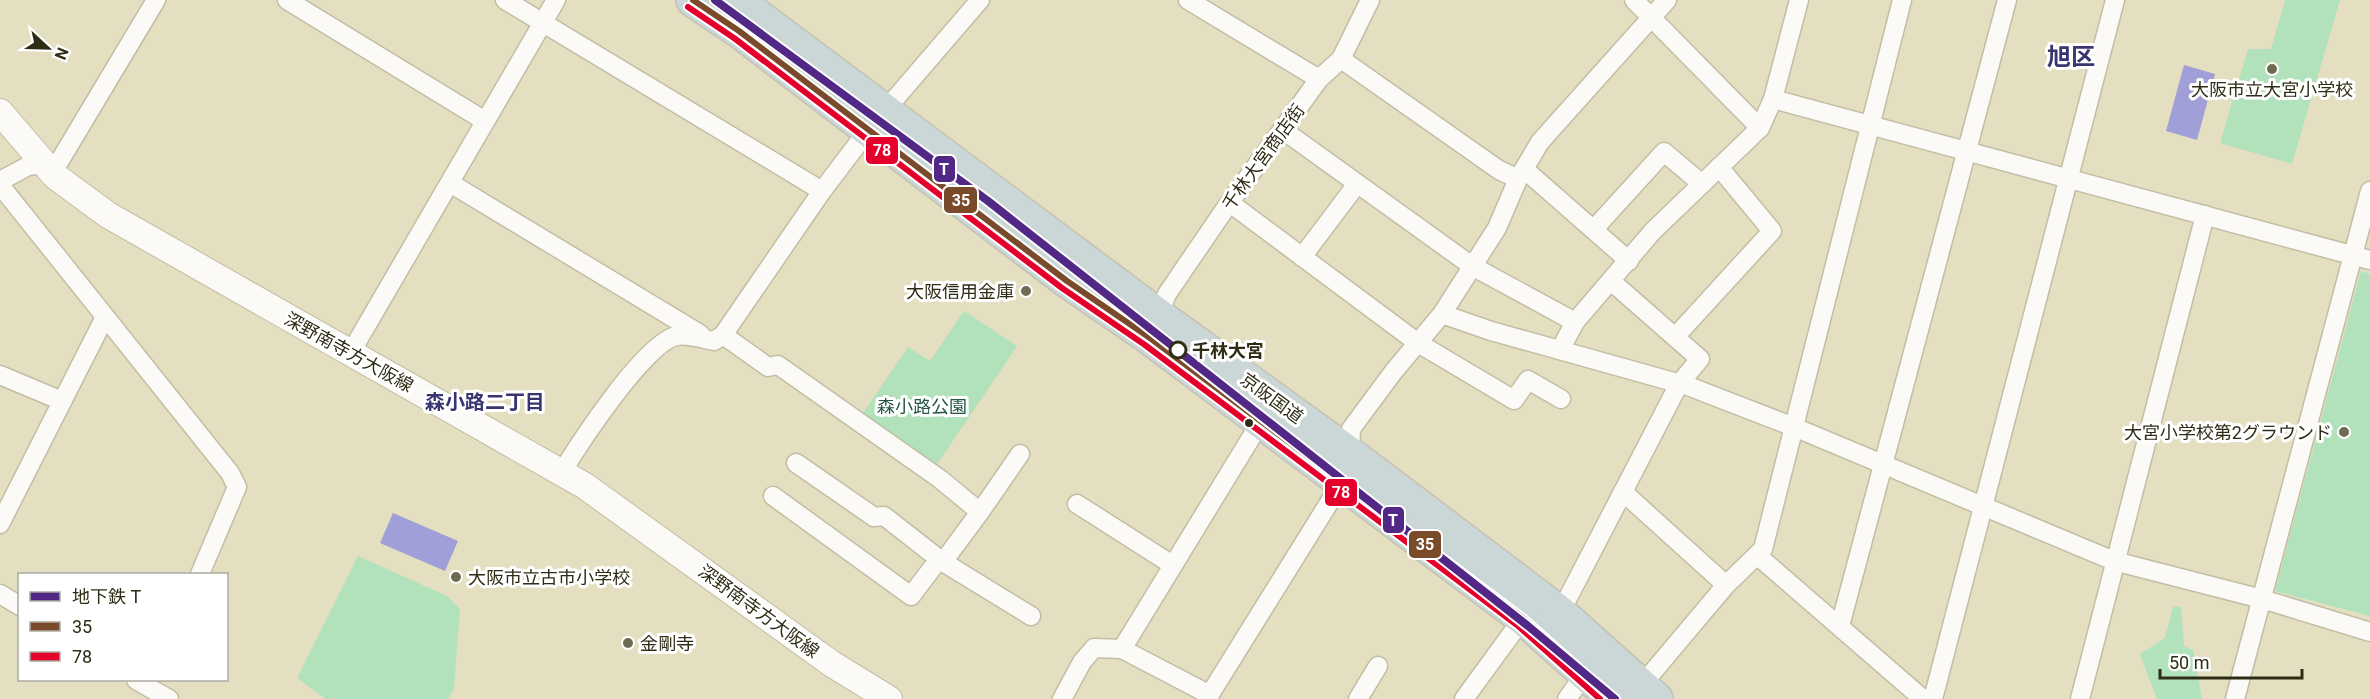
<svg xmlns="http://www.w3.org/2000/svg" width="2370" height="699" font-family="Roboto,'Noto Sans JP',sans-serif">
<style>
.green{fill:#b2e2bc}
.water{fill:#a19fd7}
.lines{fill:none;stroke-linecap:round;stroke-linejoin:round}
.street-casing{stroke:#c2bea5;stroke-width:21}
.secondary-casing{stroke:#c2bea5;stroke-width:28}
.highway-casing{stroke:#c3c2b2;stroke-width:36}
.street{stroke:#fbfaf6;stroke-width:18}
.secondary{stroke:#fbfaf6;stroke-width:26}
.highway{stroke:#cbd7d6;stroke-width:33}
.bus-1-casing{stroke:#fff;stroke-width:10}
.bus-2-casing{stroke:#fff;stroke-width:10}
.bus-1{stroke:#7a4b2a;stroke-width:6}
.bus-2{stroke:#e4002b;stroke-width:6}
.metro-1-casing{stroke:#fff;stroke-width:12}
.metro-1{stroke:#522886;stroke-width:8}
.poi-dot{fill:#6e6b51;stroke:#fff;stroke-width:2}
.stop-dot{fill:#fff;stroke:#2f2c15;stroke-width:3}
.bus-dot{fill:#2f2c15;stroke:#fff;stroke-width:2}
.labels{text-anchor:middle;dominant-baseline:central;stroke-width:6;stroke-linejoin:round;paint-order:stroke}
.poi-label{font-size:18px;fill:#2f2c15;stroke:#fff;text-anchor:end}
.street-label{font-size:18px;fill:#2f2c15;stroke:#fff}
.stop-label{font-size:18px;font-weight:bold;fill:#2f2c15;stroke:#fff;text-anchor:start}
.park-label{font-size:18px;fill:#235640;stroke:#fff}
.neighbourhood-label{font-size:20px;font-weight:bold;fill:#383571;stroke:#fff}
.district-label{font-size:24px;font-weight:bold;fill:#383571;stroke:#fff}
.line-badge{stroke:#fff;stroke-width:2}
.badge-label{font-size:16px;text-anchor:middle;font-weight:bold;fill:#fff}
</style>
<rect width="100%" height="100%" fill="#e3dfc0"/>
<!-- green -->
<g class="green">
<polygon points="2285,0 2340,0 2292,164 2220,143 2248,49 2271,49"/>
<polygon points="2361,271 2370,274 2370,616 2275,591"/>
<polygon points="964,311 1017,346 938,463 928,465 861,416 908,347 930,361"/>
<polygon points="358,556 447,596 460,609 454,689 448,699 326,699 297,678"/>
<polygon points="2173,607 2181,607 2184,646 2193,650 2202,699 2157,699 2140,654 2165,638"/>
</g>
<!-- water -->
<g class="water">
<polygon points="2184,65 2215,74 2197,140 2166,131"/>
<polygon points="393,513 458,541 445,571 380,543"/>
</g>
<g class="lines">
<defs>
<g id="street">
<polyline points="287,0 485,121"/>
<polyline points="505,0 822,191"/>
<polyline points="1188,0 1319,79"/>
<polyline points="1634,0 1760,128"/>
<polyline points="1341,59 1499,170 1518,179"/>
<polyline points="1773,99 2370,260"/>
<polyline points="1283,130 1472,266 1575,322"/>
<polyline points="1524,169 1629,261"/>
<polyline points="0,181 28,166 59,162 156,0"/>
<polyline points="450,183 700,334"/>
<polyline points="0,185 230,473 237,487 200,574"/>
<polyline points="1230,203 1418,343 1514,400 1528,380 1561,399"/>
<polyline points="1594,229 1664,152 1702,184"/>
<polyline points="1302,257 1357,184"/>
<polyline points="1442,314 1491,331 1688,386 1794,427 2114,561 2262,599 2370,632"/>
<polyline points="1156,322 1167,294 1225,209 1319,79 1341,59 1370,0"/>
<polyline points="723,335 768,367 778,365 940,479 980,512 943,562 1031,616"/>
<polyline points="1675,337 1772,231 1719,167"/>
<polyline points="1560,350 1575,322 1653,231 1760,128 1773,99 1799,0"/>
<polyline points="351,352 556,0"/>
<polyline points="0,375 62,401"/>
<polyline points="796,463 874,517 884,516 939,559"/>
<path d="M562 472C579 444 646 341 677 336 688 334 704 339 714 341L723 335 822 191 869 129 980 0"/>
<polyline points="1623,492 1726,585"/>
<polyline points="773,496 911,596 939,559 943,562"/>
<polyline points="1077,504 1171,564"/>
<polyline points="980,512 1020,454"/>
<polyline points="0,524 105,317"/>
<polyline points="1758,556 1923,699"/>
<polyline points="0,594 20,606"/>
<polyline points="1560,613 1679,384 1700,359 1611,281"/>
<polyline points="1840,626 2007,0"/>
<polyline points="1122,649 1260,423"/>
<polyline points="136,680 169,699"/>
<polyline points="1641,686 1726,585 1763,549 1902,0"/>
<polyline points="1062,699 1082,662 1094,648 1122,649 1210,695"/>
<polyline points="1207,699 1342,482 1350,454 1351,429 1394,371 1442,314 1497,228 1518,179 1540,142 1667,0"/>
<polyline points="1358,699 1378,666"/>
<polyline points="1464,699 1523,618"/>
<polyline points="1567,699 1586,672"/>
<polyline points="1933,699 2115,0"/>
<polyline points="2080,699 2205,215"/>
<polyline points="2235,699 2370,191"/>
</g>
<polyline id="secondary" points="0,112 55,176 108,215 585,486 832,664 889,699"/>
<g id="highway">
<polyline points="693,0 739,31 1067,281 1150,338 1523,618 1614,699"/>
<polyline points="736,0 1159,316 1350,454 1560,613 1656,699"/>
</g>
</defs>
<!-- street casing -->
<use href="#street" class="street-casing"/>
<!-- secondary casing -->
<use href="#secondary" class="secondary-casing"/>
<!-- highway casing -->
<use href="#highway" class="highway-casing"/>
<!-- street -->
<use href="#street" class="street"/>
<!-- secondary -->
<use href="#secondary" class="secondary"/>
<!-- highway -->
<use href="#highway" class="highway"/>
<defs>
<polyline id="bus-1" points="693,0 739,31 1067,281 1150,338 1523,618 1614,699"/>
<polyline id="bus-2" points="688,7 734,38 1062,288 1145,345 1517,625 1600,699"/>
</defs>
<!-- bus-1 casing -->
<use href="#bus-1" class="bus-1-casing"/>
<!-- bus-2 casing -->
<use href="#bus-2" class="bus-2-casing"/>
<!-- bus-1 -->
<use href="#bus-1" class="bus-1"/>
<!-- bus-2 -->
<use href="#bus-2" class="bus-2"/>
<defs>
<polyline id="metro-1" points="715,0 988,201 1528,626 1615,699"/>
</defs>
<!-- metro-1 casing -->
<use href="#metro-1" class="metro-1-casing"/>
<!-- metro-1 -->
<use href="#metro-1" class="metro-1"/>
</g>
<!-- markers -->
<g class="poi-dot">
<circle cx="2272" cy="69" r="6"/>
<circle cx="1026" cy="291" r="6"/>
<circle cx="2344" cy="432" r="6"/>
<circle cx="456" cy="577" r="6"/>
<circle cx="628" cy="643" r="6"/>
</g>
<circle class="stop-dot" cx="1178" cy="350" r="8"/>
<circle class="bus-dot" cx="1249" cy="423" r="5"/>
<g class="labels">
<!-- poi labels -->
<g class="poi-label">
<text x="2272" y="89" text-anchor="middle">大阪市立大宮小学校</text>
<text x="1014" y="291">大阪信用金庫</text>
<text x="2332" y="432">大宮小学校第2グラウンド</text>
<text x="468" y="577" text-anchor="start">大阪市立古市小学校</text>
<text x="640" y="643" text-anchor="start">金剛寺</text>
</g>
<!-- street labels -->
<g class="street-label">
<text transform="translate(1263 157) rotate(-54)">千林大宮商店街</text>
<text transform="translate(349 352) rotate(29)">深野南寺方大阪線</text>
<text transform="translate(1272 398) rotate(36)">京阪国道</text>
<text transform="translate(759 611) rotate(36)">深野南寺方大阪線</text>
</g>
<!-- stop labels -->
<g class="stop-label">
<text x="1192" y="350">千林大宮</text>
</g>
<!-- park labels -->
<g class="park-label">
<text x="922" y="406">森小路公園</text>
</g>
<!-- neighbourhood labels -->
<g class="neighbourhood-label">
<text x="485" y="402">森小路二丁目</text>
</g>
<!-- district labels -->
<g class="district-label">
<text x="2071" y="57">旭区</text>
</g>
</g>
<g class="line-badge">
<rect x="865" y="136" width="34" height="29" rx="6" fill="#e4002b"/>
<rect x="933" y="155" width="23" height="28" rx="6" fill="#522886"/>
<rect x="943" y="186" width="35" height="28" rx="6" fill="#7a4b2a"/>
<rect x="1324" y="478" width="34" height="29" rx="6" fill="#e4002b"/>
<rect x="1382" y="506" width="23" height="28" rx="6" fill="#522886"/>
<rect x="1408" y="530" width="34" height="29" rx="6" fill="#7a4b2a"/>
</g>
<g class="badge-label">
<text x="882" y="156">78</text>
<text x="944" y="175">T</text>
<text x="961" y="206">35</text>
<text x="1341" y="498">78</text>
<text x="1393" y="526">T</text>
<text x="1425" y="550">35</text>
</g>
<!-- legend -->
<rect x="18" y="573" width="210" height="108" fill="#ffffff" stroke="#acaba1" stroke-width="1.5"/>
<rect x="30" y="592" width="30" height="9" fill="#522886" stroke="#acaba1" stroke-width="1.5"/>
<text x="72" y="603" font-size="18" fill="#2f2c15">地下鉄 T</text>
<rect x="30" y="622" width="30" height="9" fill="#7a4b2a" stroke="#acaba1" stroke-width="1.5"/>
<text x="72" y="633" font-size="18" fill="#2f2c15">35</text>
<rect x="30" y="652" width="30" height="9" fill="#e4002b" stroke="#acaba1" stroke-width="1.5"/>
<text x="72" y="663" font-size="18" fill="#2f2c15">78</text>
<!-- north arrow -->
<g transform="translate(48 48) rotate(112)" stroke="#ffffff" stroke-width="4.5" paint-order="stroke">
<path d="M0-4.5L10 22L0 15L-10 22Z" fill="#2f2c15"/>
<text y="-9" font-size="16" font-weight="bold" text-anchor="middle" fill="#2f2c15">N</text>
</g>
<!-- scale -->
<path d="M2160 669v9h142v-9" fill="none" stroke="#2f2c15" stroke-width="3"/>
<text x="2169" y="669" font-size="18" fill="#2f2c15" stroke="#ffffff" stroke-width="4.5" paint-order="stroke">50 m</text>
</svg>
